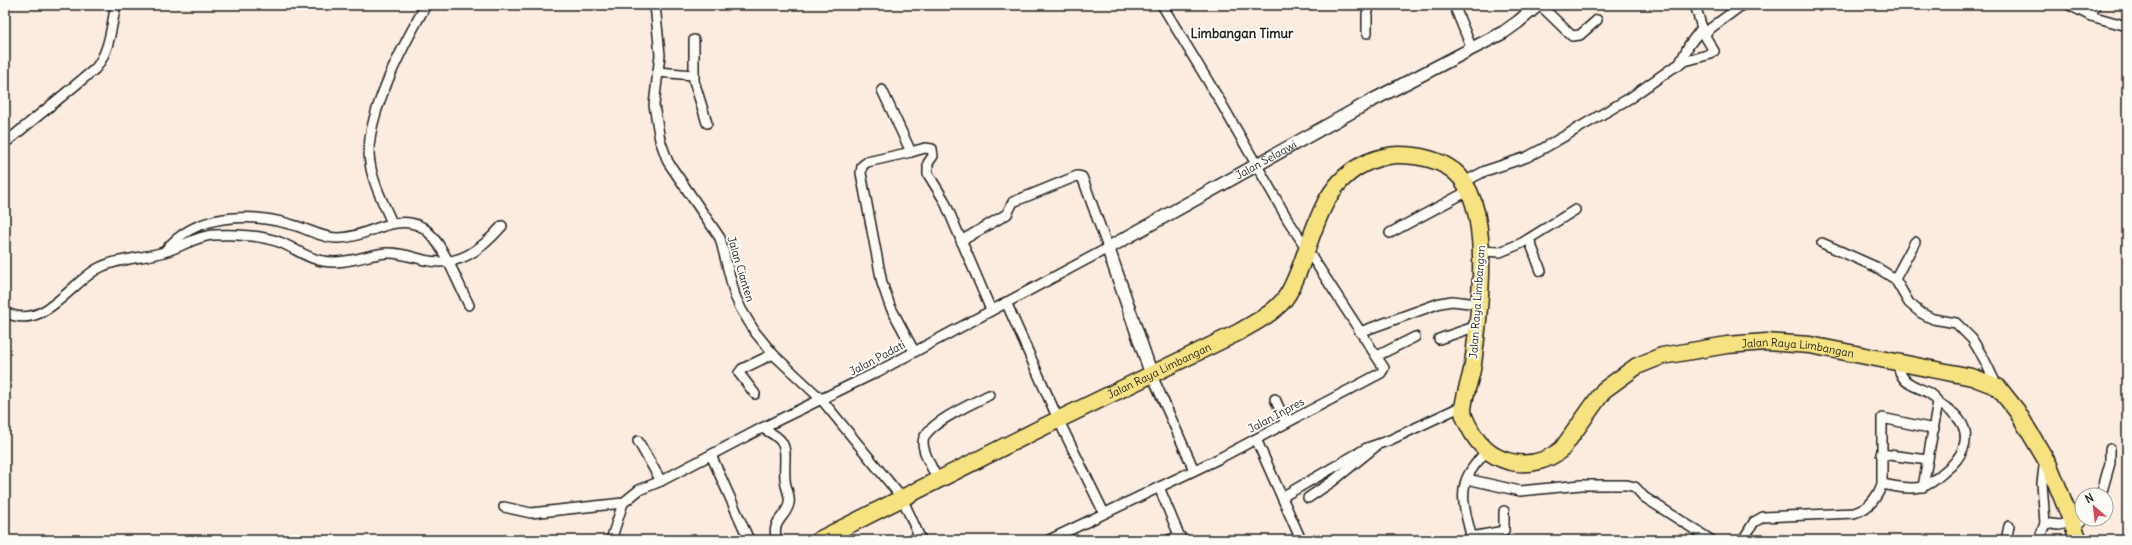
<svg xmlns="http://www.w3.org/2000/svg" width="2132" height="545" font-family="Delius,sans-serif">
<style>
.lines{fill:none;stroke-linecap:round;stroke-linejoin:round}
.street-casing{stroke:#1c1c1c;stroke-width:12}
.secondary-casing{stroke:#1c1c1c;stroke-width:15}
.highway-casing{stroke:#1c1c1c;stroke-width:19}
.street{stroke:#fdfcf7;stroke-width:9}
.secondary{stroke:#fdfcf7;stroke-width:12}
.highway{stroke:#f6e281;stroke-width:16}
.labels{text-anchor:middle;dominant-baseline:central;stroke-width:4;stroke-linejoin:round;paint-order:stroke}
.street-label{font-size:11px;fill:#1c1c1c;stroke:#fdfcf7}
.quarter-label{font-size:13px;font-weight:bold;fill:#1c1c1c;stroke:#fdfcf7}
</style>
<rect width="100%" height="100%" fill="#fcece0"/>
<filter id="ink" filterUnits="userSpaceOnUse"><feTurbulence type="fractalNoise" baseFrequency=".025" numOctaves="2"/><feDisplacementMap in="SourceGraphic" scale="8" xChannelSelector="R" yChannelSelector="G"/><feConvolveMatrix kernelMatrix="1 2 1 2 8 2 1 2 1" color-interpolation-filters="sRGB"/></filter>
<g filter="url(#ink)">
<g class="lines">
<defs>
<g id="street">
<polyline points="655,5 660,55 654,105 660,140 668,162 720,238 735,296 741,309 755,332 773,354 822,400 902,498 921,540"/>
<polyline points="1454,5 1472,49"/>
<polyline points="1540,5 1572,36 1580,35 1597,20"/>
<polyline points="2069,5 2091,16 2127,26"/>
<polyline points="2091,16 2095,5"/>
<polyline points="1367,33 1367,14 1370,5"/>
<polyline points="694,40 694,81 707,123"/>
<polyline points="1679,65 1689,45 1702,28 1696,8"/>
<polyline points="658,72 693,75"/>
<polyline points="882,90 911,152 867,162 862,166 861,173 882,283 890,306 914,351"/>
<path d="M5 143 95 69C110 51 111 27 116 5"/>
<polyline points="911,152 925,148 932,149 933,156 928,163 928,174 944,200 991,310"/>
<polyline points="1464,182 1485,171 1527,157 1544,148 1630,98 1671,69 1685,61 1711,54 1714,51 1705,36 1707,31 1742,5"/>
<path d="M392 223C384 204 373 184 370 163 362 120 405 42 426 5"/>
<polyline points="1390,233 1468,191"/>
<polyline points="1529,239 1541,271"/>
<polyline points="1822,243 1876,267 1895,279 1909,303 1921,313 1933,319 1956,323 1972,339 1984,359 1997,386"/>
<path d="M165 251C195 213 250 212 293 225 308 229 322 238 337 238 366 239 393 212 422 227 442 239 458 284 469 305"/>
<polyline points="1482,251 1500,252 1522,243 1575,210"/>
<polyline points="1895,279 1915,242"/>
<polyline points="1006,302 1058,419 1104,513"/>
<path d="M5 312C42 332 69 285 97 269 119 257 147 259 170 250 184 245 198 236 213 235 234 234 262 235 282 243 296 249 308 259 323 261 345 265 365 255 386 253 399 252 412 257 424 260 458 268 481 250 502 226"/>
<polyline points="1360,332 1440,303 1452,301 1478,304"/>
<polyline points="1439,339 1477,326"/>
<polyline points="1377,356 1415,337"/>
<path d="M1898 362C1900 392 1926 383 1938 402L1923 487"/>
<polyline points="1151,373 1194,470"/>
<polyline points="755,394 739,373 742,369 773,354"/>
<polyline points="1275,399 1286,423"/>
<path d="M762 428C793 443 783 450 785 479 785 487 791 496 789 503 787 517 770 521 777 540"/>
<polyline points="1256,439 1301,540"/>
<polyline points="638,441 661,481"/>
<polyline points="1881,454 1928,460"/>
<polyline points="711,455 749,540"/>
<polyline points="1467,479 1520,491 1581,485 1627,485 1635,487 1644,497 1711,540"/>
<path d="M938 480C933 469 923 454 923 442 924 424 974 403 989 395"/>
<path d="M1882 484C1894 486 1909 490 1921 487 1930 485 1937 478 1944 472 1961 459 1975 437 1957 417 1952 411 1944 407 1938 402"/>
<polyline points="1159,487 1181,540"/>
<polyline points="2101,495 2110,463 2110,449"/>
<polyline points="1282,497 1367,448 1390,440 1464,405"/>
<polyline points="1308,498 1333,481 1375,447"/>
<polyline points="504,507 531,513 623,503"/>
<polyline points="2045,523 2059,525 2073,522"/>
<polyline points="2075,527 2083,519"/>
<polyline points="1471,537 1504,531 1504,511"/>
<polyline points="611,540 623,503 639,490 661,481 762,428 877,372 1108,248 1084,182 1082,177 1077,176 1013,202 1007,214 961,241"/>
<polyline points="1049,540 1218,459 1381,373 1384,368 1288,220 1220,101 1162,5"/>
<polyline points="1169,540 1180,536"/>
<path d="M1472 540C1469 524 1460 501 1465 484 1468 471 1479 460 1487 450"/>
<path d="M1743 540 1754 522 1763 517 1854 513C1869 509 1877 498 1882 484V418L1934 429"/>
<polyline points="2006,540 2009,526"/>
<polyline points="2039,540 2045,523 2042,483 2045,459"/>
</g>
<g id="secondary">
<path id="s1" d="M1151 373 1108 248 1371 101 1504 32 1518 22 1538 5"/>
</g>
<g id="highway">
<path id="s2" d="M819 540 1039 429 1239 332C1257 321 1277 312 1288 294 1314 249 1314 185 1368 162 1378 158 1388 155 1398 155 1418 155 1438 159 1454 171 1495 204 1479 316 1473 364 1471 380 1463 396 1463 412 1464 419 1469 427 1473 434 1492 466 1533 473 1562 449L1604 390 1637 366 1662 356 1727 345 1766 342 1810 345 1972 377 1998 387 2017 411 2049 465 2079 540"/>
</g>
</defs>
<!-- street casing -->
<use href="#street" class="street-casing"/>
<!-- secondary casing -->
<use href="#secondary" class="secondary-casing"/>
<!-- highway casing -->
<use href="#highway" class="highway-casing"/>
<!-- street -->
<use href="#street" class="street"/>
<!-- secondary -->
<use href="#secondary" class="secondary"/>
<!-- highway -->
<use href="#highway" class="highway"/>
</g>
</g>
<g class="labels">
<!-- street labels -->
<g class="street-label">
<text stroke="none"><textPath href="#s1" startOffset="313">Jalan Selaawi</textPath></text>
<text transform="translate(741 269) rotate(73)">Jalan Cianten</text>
<text transform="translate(1477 302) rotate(-86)">Jalan Raya Limbangan</text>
<text stroke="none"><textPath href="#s2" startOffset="1434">Jalan Raya Limbangan</textPath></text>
<text transform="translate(877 358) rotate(-28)">Jalan Padati</text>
<text stroke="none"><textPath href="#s2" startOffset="380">Jalan Raya Limbangan</textPath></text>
<text transform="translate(1276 415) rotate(-28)">Jalan Inpres</text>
</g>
<!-- quarter labels -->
<g class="quarter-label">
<text x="1242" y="33">Limbangan Timur</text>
</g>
</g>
<!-- margin -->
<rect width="2132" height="545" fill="none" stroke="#fdfcf7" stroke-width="20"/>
<rect x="10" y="10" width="2112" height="525" fill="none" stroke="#1c1c1c" stroke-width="1.5" filter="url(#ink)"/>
<!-- north arrow -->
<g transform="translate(2094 507) rotate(332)"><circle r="19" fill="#fdfcf7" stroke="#a3a29f"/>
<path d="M0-3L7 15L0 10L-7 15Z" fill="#d1495b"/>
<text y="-6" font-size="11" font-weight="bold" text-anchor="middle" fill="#1c1c1c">N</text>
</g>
</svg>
